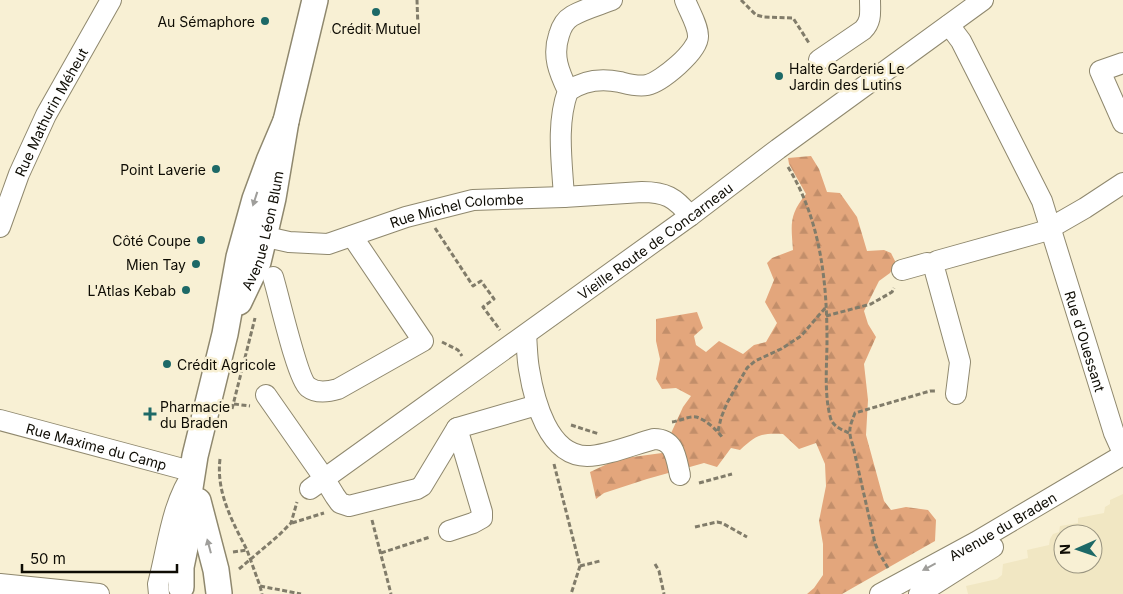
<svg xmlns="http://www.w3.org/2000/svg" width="1123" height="594" font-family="Inter,sans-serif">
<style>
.built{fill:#f1e7c3;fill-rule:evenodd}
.forest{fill:url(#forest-firs)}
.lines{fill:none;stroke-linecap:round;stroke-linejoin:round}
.minor-casing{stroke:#8f886e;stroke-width:22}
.major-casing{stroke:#8f886e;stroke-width:28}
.path{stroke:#817c6a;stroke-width:3;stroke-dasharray:5 2.5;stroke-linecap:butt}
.minor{stroke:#fff;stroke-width:20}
.major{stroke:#fff;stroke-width:25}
.oneway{fill:#9f9e9b}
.poi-dot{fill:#1d6967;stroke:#f8f0d4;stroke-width:2}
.labels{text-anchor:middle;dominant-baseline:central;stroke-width:5;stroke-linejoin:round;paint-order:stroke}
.poi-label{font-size:14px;fill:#0e0c04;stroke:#f8f0d4;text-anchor:end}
.street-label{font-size:14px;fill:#0e0c04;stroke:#f8f0d4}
</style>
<defs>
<pattern id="forest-firs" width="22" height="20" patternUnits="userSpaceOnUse" patternTransform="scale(1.25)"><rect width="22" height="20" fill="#e3a67c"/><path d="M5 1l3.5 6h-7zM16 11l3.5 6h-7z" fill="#c28e6a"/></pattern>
</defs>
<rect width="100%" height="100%" fill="#f8f0d4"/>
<!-- built -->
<path class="built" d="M1123 494V594H968L966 586 997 579 1002 575 1003 564 1028 558 1027 550 1049 545 1050 539 1053 534 1059 532 1060 526 1078 523V518L1104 513 1105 507 1110 504V500ZM1063 534H1093V564H1063Z"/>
<!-- forest -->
<path class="forest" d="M811 156 819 169 827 192 840 193 857 217 867 251 884 250 891 253 896 263 890 273 879 281 864 311 868 324 876 337 864 364 868 400 866 435 884 501 891 510 906 507 928 510 936 520 935 541 842 594H807L814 588 823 575V544L819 521 826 486 825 464 816 443 799 449 783 434C760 433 757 435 740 450L731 448 717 467 704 463 647 479 604 493 596 499 590 472 618 459 662 453 683 407 691 396 676 388 662 389 656 379 660 359 656 341V319L697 312 703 328 694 336 696 345 706 352 719 341 743 354 754 345 766 342 777 323 765 302 774 280 767 263 772 258 793 250C791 224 789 215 806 194L789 164 788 158Z"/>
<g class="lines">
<defs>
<g id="minor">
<path id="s1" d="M949 25 961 41 1042 201 1114 433 1123 453"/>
<path d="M819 60 863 30C872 21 870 12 870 0"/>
<polyline points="1123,63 1100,71 1123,123"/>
<path d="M568 91C584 80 601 78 620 82 628 84 638 87 647 85 661 82 699 51 698 36 698 25 689 11 685 0"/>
<path d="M564 197C562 162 556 124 568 91 559 72 552 56 559 35 561 28 565 20 572 16 584 9 599 5 612 0"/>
<path id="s2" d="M0 227 19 174 46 115 111 0"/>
<path id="s3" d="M249 233 289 242 328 244 406 217 473 200 564 197 642 192C665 192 675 197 690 216"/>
<polyline points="902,270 927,263 935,265"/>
<path d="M273 277C279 296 297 378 308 387 317 394 328 392 338 389L423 341 352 236"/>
<path d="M526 335C527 346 527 358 529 369 534 400 548 456 587 456 606 456 635 444 654 439 675 439 676 458 680 475"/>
<polyline points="956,394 960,362 935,271 935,265 937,261 1045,231 1085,208 1123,183"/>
<polyline points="266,395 324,478 335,496 340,503 349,506 417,489 422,486 457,428 537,405"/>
<path id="s4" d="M0 420 194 472C171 504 168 547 158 584L159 594"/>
<path id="s5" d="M310 489 690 216 778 149 983 0"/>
<polyline points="449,531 473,523 482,518 482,512 457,428"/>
<polyline points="0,584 99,594"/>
<path id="s6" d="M880 594 976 542 1123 455"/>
<polyline points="919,594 993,547"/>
</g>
<g id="major">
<path id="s7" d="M239 302 258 262 264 237 273 198 286 121 315 0"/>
<polyline points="198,501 216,570 219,593"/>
<polyline points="181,587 181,567 188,533 189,494 195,456 225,334 239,257 255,199 269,161 286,121"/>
</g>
</defs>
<!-- minor casing -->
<use href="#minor" class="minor-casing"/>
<!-- major casing -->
<use href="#major" class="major-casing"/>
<!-- path -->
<g class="path">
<polyline points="741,0 756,15 764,17 793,18 809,43"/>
<polyline points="330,31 418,29 417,0"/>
<path d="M788 167C820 219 827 280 827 340 827 364 824 392 830 416 832 426 840 429 849 433"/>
<polyline points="435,228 473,286 481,281 494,299 483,307 500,330"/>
<polyline points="826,316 871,304 892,292 894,288"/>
<polyline points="442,342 458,350 462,356"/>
<polyline points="234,404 250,406"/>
<polyline points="232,409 255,318"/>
<path d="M672 422C679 421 689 416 696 417 705 419 717 430 722 437"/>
<polyline points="571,425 599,434"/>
<polyline points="718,431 721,418 727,403 747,368 755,361 781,349 801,336 826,307"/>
<path d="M220 459C216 492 232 521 247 550"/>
<polyline points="554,464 580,566 571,594"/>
<polyline points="699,483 732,474"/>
<polyline points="372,520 391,594"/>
<polyline points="292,523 324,513"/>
<polyline points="695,527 717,522 722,523 747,537"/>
<polyline points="233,552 247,550 260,586 301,594"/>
<polyline points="381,553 430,537"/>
<polyline points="655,564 659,571 664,594"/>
<polyline points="580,566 600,561"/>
<path d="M888 568 879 553 875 543 853 446C848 431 849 428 855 413L930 391H936"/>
<polyline points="239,569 278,536 291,523 297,502"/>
<polyline points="260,586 262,594"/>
</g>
<!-- minor -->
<use href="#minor" class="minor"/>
<!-- major -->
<use href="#major" class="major"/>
</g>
<!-- one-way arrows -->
<defs><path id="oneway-solid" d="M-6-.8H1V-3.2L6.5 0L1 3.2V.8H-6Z" transform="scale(1.25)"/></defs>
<g class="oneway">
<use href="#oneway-solid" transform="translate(255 199) rotate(108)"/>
<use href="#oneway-solid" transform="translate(209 546) rotate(-105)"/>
<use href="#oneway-solid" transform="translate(929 567) rotate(152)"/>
</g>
<!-- markers -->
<g class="poi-dot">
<circle cx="376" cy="12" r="5"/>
<circle cx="265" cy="21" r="5"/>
<circle cx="779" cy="76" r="5"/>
<circle cx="216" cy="169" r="5"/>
<circle cx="201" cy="240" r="5"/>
<circle cx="196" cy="264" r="5"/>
<circle cx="186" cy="290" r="5"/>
<circle cx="167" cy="364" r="5"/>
<path d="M147.5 406.5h5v5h5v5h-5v5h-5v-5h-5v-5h5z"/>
</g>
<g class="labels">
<!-- poi labels -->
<g class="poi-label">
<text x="255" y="21">Au Sémaphore</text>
<text x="376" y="28" text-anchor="middle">Crédit Mutuel</text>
<text x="789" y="68" text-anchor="start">Halte Garderie Le<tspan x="789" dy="16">Jardin des Lutins</tspan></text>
<text x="206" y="169">Point Laverie</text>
<text x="191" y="240">Côté Coupe</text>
<text x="186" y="264">Mien Tay</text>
<text x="176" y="290">L'Atlas Kebab</text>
<text x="177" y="364" text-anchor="start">Crédit Agricole</text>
<text x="160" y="406" text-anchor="start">Pharmacie<tspan x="160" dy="16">du Braden</tspan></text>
</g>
<!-- street labels -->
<g class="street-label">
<text stroke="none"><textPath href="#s2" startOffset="126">Rue Mathurin Méheut</textPath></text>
<text stroke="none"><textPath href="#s3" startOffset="214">Rue Michel Colombe</textPath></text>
<text stroke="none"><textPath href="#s7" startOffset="76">Avenue Léon Blum</textPath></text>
<text stroke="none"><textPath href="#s5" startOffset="425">Vieille Route de Concarneau</textPath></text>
<text stroke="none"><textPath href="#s1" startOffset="346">Rue d'Ouessant</textPath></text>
<text stroke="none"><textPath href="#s4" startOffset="100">Rue Maxime du Camp</textPath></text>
<text stroke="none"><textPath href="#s6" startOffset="140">Avenue du Braden</textPath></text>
</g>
</g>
<!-- north arrow -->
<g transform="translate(1078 549) rotate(268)"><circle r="24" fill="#f8f0d4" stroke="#9a9581"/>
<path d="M0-4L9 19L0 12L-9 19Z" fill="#1d6967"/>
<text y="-8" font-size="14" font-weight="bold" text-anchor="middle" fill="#0e0c04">N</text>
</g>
<!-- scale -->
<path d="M22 564v8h155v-8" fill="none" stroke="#0e0c04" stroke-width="2.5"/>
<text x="30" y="564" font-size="15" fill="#0e0c04" stroke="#f8f0d4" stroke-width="4" paint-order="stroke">50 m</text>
</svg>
